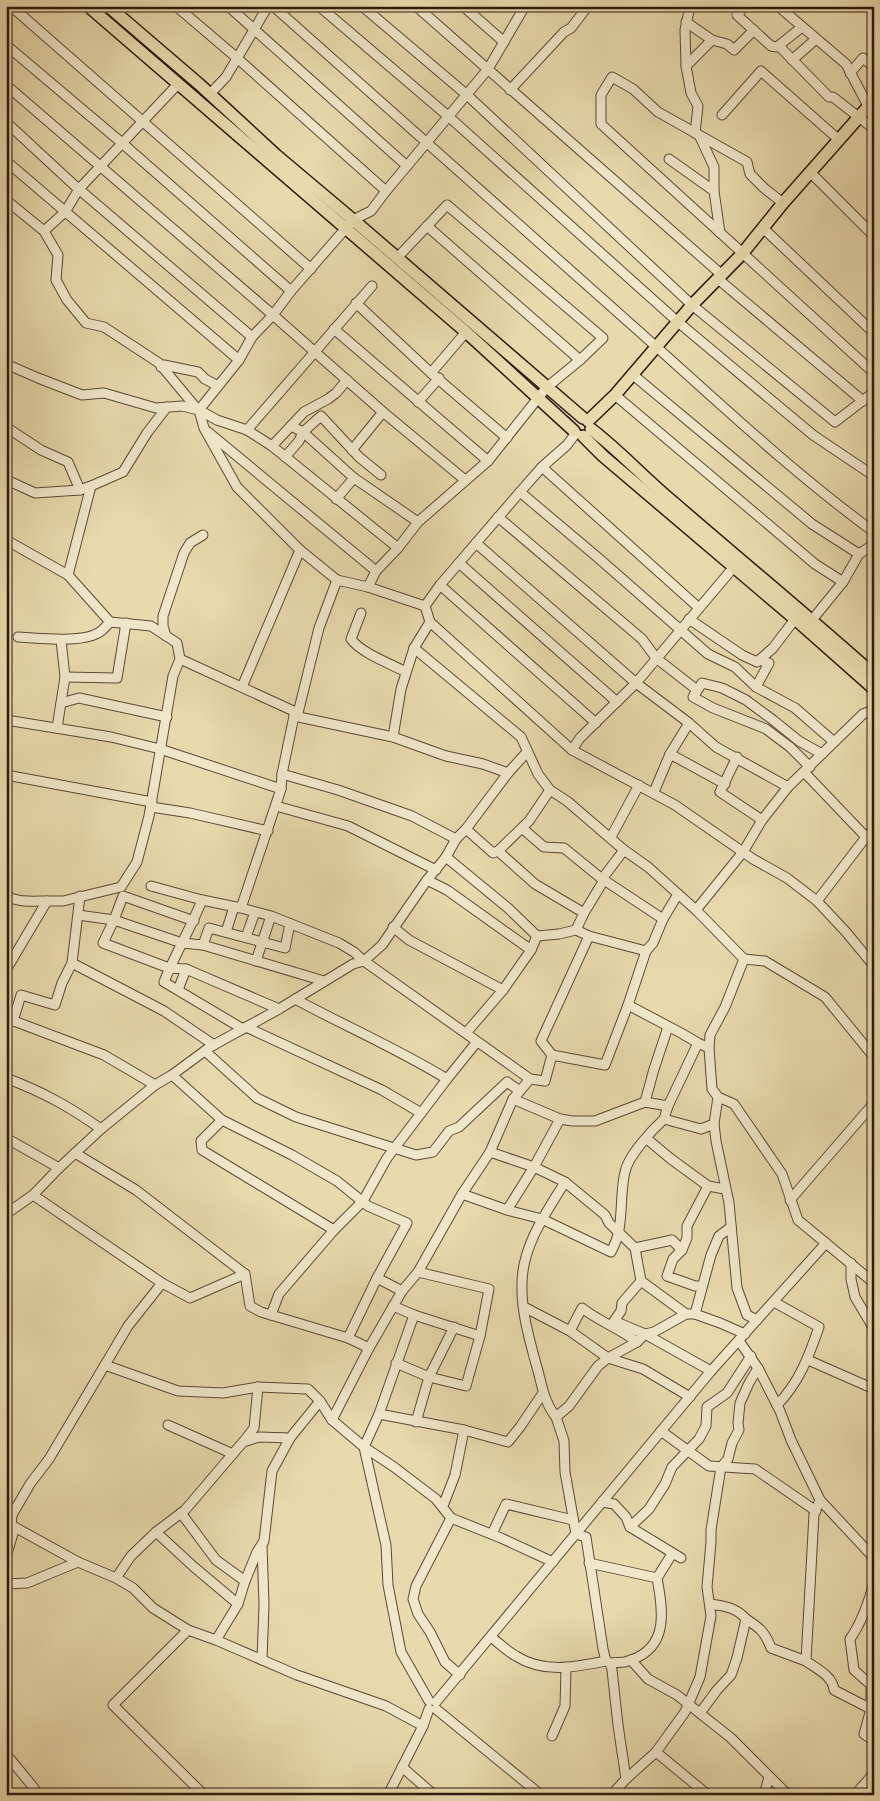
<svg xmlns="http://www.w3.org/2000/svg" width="880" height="1801" font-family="'IM FELL DW Pica',serif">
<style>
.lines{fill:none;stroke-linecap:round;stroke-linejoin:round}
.minor-casing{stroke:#5c4936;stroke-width:11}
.major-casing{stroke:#2e190e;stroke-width:14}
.minor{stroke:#f0e7ca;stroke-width:9}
.major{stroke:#e8daad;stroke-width:11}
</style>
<rect width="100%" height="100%" fill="#e8daad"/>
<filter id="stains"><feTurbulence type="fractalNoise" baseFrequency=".004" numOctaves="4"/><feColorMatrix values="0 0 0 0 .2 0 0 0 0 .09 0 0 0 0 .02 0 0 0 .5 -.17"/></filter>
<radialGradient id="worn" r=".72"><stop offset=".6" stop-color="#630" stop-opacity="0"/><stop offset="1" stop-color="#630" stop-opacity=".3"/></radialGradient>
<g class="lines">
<defs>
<g id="minor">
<polyline points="11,6 311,269"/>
<polyline points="176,6 237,58 386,191"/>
<polyline points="228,6 407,166"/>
<path d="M273 6C393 113 513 219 633 326 712 396 788 469 874 532"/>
<polyline points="319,6 448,116 678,322 813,435 874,476"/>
<polyline points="362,6 467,95 692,305 835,422 874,392"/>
<polyline points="416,6 722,275"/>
<polyline points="463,6 504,42"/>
<polyline points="690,6 685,30 686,66 691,93 698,106 695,133"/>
<polyline points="778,6 846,64 868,106"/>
<polyline points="742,9 737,15 771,46 777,47 802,27"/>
<polyline points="686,22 712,40 727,44 734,50 754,30"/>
<polyline points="6,45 122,143 291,291"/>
<polyline points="779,46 829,97 833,97 874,129"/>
<polyline points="792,60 816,39"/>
<polyline points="686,66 712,40"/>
<polyline points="850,73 863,58 874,67"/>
<polyline points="6,85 273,315"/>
<polyline points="510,90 564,32 571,28 588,6"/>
<polyline points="210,94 226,77 268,6"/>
<polyline points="722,115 761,71 838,139"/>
<polyline points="6,122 74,185 252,337"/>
<polyline points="700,137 714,167 714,191 720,233"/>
<polyline points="669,159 714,191"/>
<polyline points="6,161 239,360"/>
<polyline points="810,172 874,236"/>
<polyline points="6,200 44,231 58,255 56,280 67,300 86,323 104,327 159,363 198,410"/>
<polyline points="783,203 764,188 750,174 747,162 667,117 658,112 633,89 612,77 601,95 601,124 874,373"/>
<polyline points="427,226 580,360"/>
<polyline points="764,229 874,333"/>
<polyline points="44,231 65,212 79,189 178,84"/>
<polyline points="718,279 863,401"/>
<polyline points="356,303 431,373 507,438"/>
<polyline points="273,315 383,412 465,480"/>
<polyline points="334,329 488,461"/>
<polyline points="6,364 38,378 82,395 104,393 156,408 182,406 199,410 217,420 247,430 372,286"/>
<polyline points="161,367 164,365 198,372 205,379 218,386"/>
<polyline points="431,373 466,332"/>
<polyline points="632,374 812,524 859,554 874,544"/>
<polyline points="615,395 815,564 843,582"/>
<polyline points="418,402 439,378"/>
<polyline points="291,426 303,432 354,478 418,522"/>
<polyline points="6,427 41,450 68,462 80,490"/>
<polyline points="247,430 272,446 398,548"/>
<polyline points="208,432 376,571"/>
<polyline points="272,446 304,412 328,399 336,393 347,380"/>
<polyline points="352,450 383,412"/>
<polyline points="285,457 299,441 303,432 321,416 359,457 381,475"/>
<polyline points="542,467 699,608"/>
<polyline points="6,477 9,481 35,493 80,490 91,486 123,472 147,433 167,407"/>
<polyline points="520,492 596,556 708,654 735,667 756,687 795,708 833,741"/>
<polyline points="336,499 354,478"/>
<polyline points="498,517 642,639 656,658 697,690 693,697 713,708 766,729 790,747 810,767"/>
<polyline points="6,540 68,575 110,622 151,626 177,643 180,659 298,713"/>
<polyline points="476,543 636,683 689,723 716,747 788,787"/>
<polyline points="459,563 617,702"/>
<polyline points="68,575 91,486"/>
<polyline points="337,580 319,628 298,713 294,716 282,774 281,789 241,908 271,916 339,943 354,952 364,961 530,1079 513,1099 490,1152 462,1194 418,1272 402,1291 369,1348 332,1420 364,1447 386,1545 388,1585 401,1652 429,1701"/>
<polyline points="440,585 596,723"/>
<polyline points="368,587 376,571 398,548 418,522 488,461 546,388 580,360 603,338 447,205 397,258"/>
<polyline points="425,606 430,622 414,648 521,737 538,774 550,790 567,801 624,850 648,867 696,910 744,959 725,1007 710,1035 709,1048 712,1089 718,1097 734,1104 782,1174 798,1220 874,1283"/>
<polyline points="425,606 368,587 337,580 300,550 237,487 204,428 199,410 239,360 252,337 273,315 291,291 353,220 371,211 386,191 488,69 525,6"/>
<polyline points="425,606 440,585 520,492 542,467 567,445 576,433"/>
<path d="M361 613 351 639C361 653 391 664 406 672"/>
<polyline points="689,619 742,655 757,662 773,648 795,619"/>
<polyline points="812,620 843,582 859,554"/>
<polyline points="430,622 572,750 675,805 753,859 787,878 817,901"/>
<polyline points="166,636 163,626 163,616 184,553 190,543 203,535"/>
<path d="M18 637C39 638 85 644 101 631 104 629 107 625 110 622"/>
<polyline points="65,677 117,678 126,623"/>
<polyline points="242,687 300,550"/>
<polyline points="756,687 769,663 759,660"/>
<polyline points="695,694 702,683 722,688 746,700 773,720 799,741 822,754"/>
<polyline points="61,703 79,698 167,717"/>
<polyline points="294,716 393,737 401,689 414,648"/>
<polyline points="6,720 111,737 160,749 281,789"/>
<polyline points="689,723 670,754 725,784"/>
<polyline points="57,728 65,677 61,640"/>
<polyline points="393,737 446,756 483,764 508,773"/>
<polyline points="572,750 580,738 636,683 733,568"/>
<polyline points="737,757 720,792 762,820"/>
<polyline points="804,772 866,837"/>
<polyline points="282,774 338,790 412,816 456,839"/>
<polyline points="6,775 152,802"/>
<polyline points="654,792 670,754"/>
<polyline points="276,806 348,826 436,870"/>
<polyline points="151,807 190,813 268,831"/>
<polyline points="522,828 544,847 564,848 602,879"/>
<polyline points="466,829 493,853 498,851 535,884 584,913 604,880 602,879 624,850"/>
<polyline points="874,830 866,837 817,901 846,932 874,966"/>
<polyline points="611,837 639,785"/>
<polyline points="498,851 529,821 550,790"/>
<polyline points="427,880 447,890 531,950"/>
<polyline points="604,880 663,919"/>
<polyline points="151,886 202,900 241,908"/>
<path d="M6 895C16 903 35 901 47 901"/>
<path d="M202 900C191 928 175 954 164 982L243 1029"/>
<polyline points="696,910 743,852 762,820 788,787 863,714 874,710"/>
<polyline points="584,913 576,930 589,936 646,951 653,943 663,919 678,894"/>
<polyline points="78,915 114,920 103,943 169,968 186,969 279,1009"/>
<polyline points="194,921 123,896 114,920 182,943 203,945 324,981"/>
<polyline points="393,927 409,940 503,990 531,950 537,936 508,908 446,857"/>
<polyline points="226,932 234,907"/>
<polyline points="537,936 559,934 576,930"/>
<polyline points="246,937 255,912"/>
<polyline points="203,945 209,928 285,948 290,924"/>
<polyline points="744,959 765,961 825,997 874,1057"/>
<polyline points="256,961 271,916"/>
<polyline points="72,963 164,1011 214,1045"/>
<polyline points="6,970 47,901 63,901 121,887 137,862 149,816 173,676 180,659"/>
<polyline points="178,990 186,969"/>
<path d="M295 999C345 1026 398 1049 447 1079"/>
<polyline points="628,1005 681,1033 698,1043 709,1048"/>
<polyline points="6,1018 104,1055 155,1085"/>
<polyline points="13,1021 21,995 55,1005 62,983 72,963 80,896"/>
<polyline points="246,1027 382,1090 421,1113"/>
<polyline points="466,1033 503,990"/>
<polyline points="205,1051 257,1098 296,1117 416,1155 433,1152 449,1131 459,1127 507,1082 520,1091"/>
<polyline points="552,1055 541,1041 589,936"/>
<polyline points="172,1075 222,1120 292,1155 337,1181 368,1206 407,1223 377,1278 348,1338"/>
<path d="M6 1078C43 1092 70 1107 101 1129"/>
<polyline points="530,1079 545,1081 552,1055 605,1065 628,1005 646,951"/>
<polyline points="513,1099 560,1119 572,1121 595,1121 645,1102 668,1106 664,1119 701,1129 714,1124 718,1097"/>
<polyline points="645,1102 654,1069 668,1027"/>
<polyline points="668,1106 698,1043"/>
<polyline points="222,1120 201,1141 202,1150 334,1230 363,1201 387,1158 447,1079 476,1043"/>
<polyline points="714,1124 716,1141 729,1203 737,1288 747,1315 757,1320"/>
<polyline points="6,1138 59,1168"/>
<polyline points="647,1139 671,1159 708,1186 725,1189"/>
<polyline points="490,1152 534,1167 565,1182 605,1215 609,1223 635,1248 672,1240 682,1250"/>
<polyline points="75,1153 136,1190 245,1274 190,1298 162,1283"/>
<path d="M565 1182C546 1213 522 1246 522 1284 521 1310 529 1338 536 1364 542 1383 543 1401 556 1417L569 1406 598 1366 608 1358 637 1342 645 1334 654 1332 686 1314H695L711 1255 719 1236 731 1227"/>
<polyline points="462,1194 507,1210 534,1167 560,1119"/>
<polyline points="790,1200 874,1103"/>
<path d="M507 1210 542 1219 611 1252C614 1246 617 1240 618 1234 623 1214 620 1192 625 1172 628 1156 652 1130 664 1119"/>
<polyline points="6,1214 33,1195 59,1168 101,1129 155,1085 172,1075 210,1047 279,1009 353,964 364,961 382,945 427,880 446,857 456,839 466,829 508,773 527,752"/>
<polyline points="635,1248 641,1281"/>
<polyline points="851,1263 851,1279 855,1297 874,1329"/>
<polyline points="245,1274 250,1306 261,1312 348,1338 369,1348"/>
<polyline points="377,1278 402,1291"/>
<polyline points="702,1286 695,1286 667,1276 673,1259 682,1250 687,1238 687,1226 708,1186"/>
<path d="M774 1302 819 1327C809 1356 799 1383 777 1405"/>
<polyline points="524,1307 570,1331 608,1358 643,1369 690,1397"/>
<polyline points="686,1314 641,1281 622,1303 621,1311 614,1321 645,1334 711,1371"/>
<polyline points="695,1314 720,1323 745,1334"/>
<polyline points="271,1315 279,1294 334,1230"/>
<polyline points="414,1315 480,1336"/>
<path d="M570 1331 582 1308C600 1322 619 1328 637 1342"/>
<polyline points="739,1341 758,1368 780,1411 791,1440 820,1500 874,1558"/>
<polyline points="808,1360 874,1389"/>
<polyline points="396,1363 429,1377 466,1386 480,1336 489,1289 418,1272"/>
<polyline points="105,1365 178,1391 223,1393 258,1387 308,1389 320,1401 332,1420"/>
<polyline points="379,1414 414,1315 393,1306"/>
<polyline points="556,1417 564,1441 565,1472 576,1534 586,1537 603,1649 606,1661 610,1663 612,1670 618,1725 626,1779 616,1790 616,1795"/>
<polyline points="416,1422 429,1377 454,1327"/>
<polyline points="168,1425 233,1454"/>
<polyline points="464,1430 508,1442 520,1427 543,1393"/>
<polyline points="661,1431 709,1466 755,1469 816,1511"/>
<polyline points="244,1441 254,1428 258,1387"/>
<path d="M820 1500 814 1514 806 1661C817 1669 833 1676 834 1690L871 1709"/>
<polyline points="602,1502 614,1504 626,1517 630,1527 681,1558"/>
<polyline points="443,1506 455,1475 464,1430 379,1414 364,1447 394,1467 436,1499 451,1518 501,1538 553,1562"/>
<polyline points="6,1511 12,1515 11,1525 78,1562 116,1578 133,1588 153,1608 188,1630 216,1640 297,1675 386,1706 423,1726 429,1709"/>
<polyline points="181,1513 216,1560 245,1581"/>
<polyline points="12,1515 30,1484 49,1459 128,1326 162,1283 33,1195"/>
<polyline points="451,1518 416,1586 413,1599 418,1614 430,1632 445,1662 460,1675"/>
<polyline points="630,1527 649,1509 665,1484 672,1467 699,1439 706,1426 707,1407 727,1393 751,1356"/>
<polyline points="156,1532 194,1567 238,1604"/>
<polyline points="492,1534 506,1504 573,1520"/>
<polyline points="6,1557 15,1527"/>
<polyline points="589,1563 657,1578"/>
<polyline points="116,1578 131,1556 156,1532 185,1510 243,1442 259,1437 290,1438 320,1401"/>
<path d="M874 1583C869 1601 860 1625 850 1639L854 1670 871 1685V1709L864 1734 874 1741"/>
<polyline points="6,1584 27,1583 78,1562"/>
<path d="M710 1604C725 1606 737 1608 746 1619"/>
<polyline points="188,1630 113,1705 204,1795"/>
<path d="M491 1637C499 1643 507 1651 516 1656 544 1674 575 1667 606 1661"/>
<polyline points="216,1640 238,1604 245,1581 257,1552 264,1541 272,1471 290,1438"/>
<polyline points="262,1660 264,1605 262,1545"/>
<path d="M631 1660C669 1647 663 1610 657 1578L672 1554"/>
<polyline points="610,1663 625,1662 631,1660 648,1679 677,1695 731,1738 788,1795"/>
<polyline points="436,1702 711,1371 826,1243"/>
<polyline points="436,1709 541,1795"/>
<path d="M700 1713 717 1690 731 1675 737 1658 746 1619C760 1628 765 1632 771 1648L806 1661"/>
<polyline points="552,1736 565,1706 566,1669"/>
<polyline points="656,1752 708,1795"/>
<polyline points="6,1754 34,1788 37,1795"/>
<polyline points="402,1767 434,1795"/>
<polyline points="626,1779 656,1752 685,1712 700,1677 711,1616 707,1587 711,1542 711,1530 721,1467 728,1459 732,1443 739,1430 738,1423 740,1403 749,1383 758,1368"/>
<polyline points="388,1795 423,1726"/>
<polyline points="764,1795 769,1777"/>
<polyline points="855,1795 874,1773"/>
</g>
<g id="major">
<polyline points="88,6 466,332 574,431"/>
<polyline points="108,6 199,84 276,155 358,224 583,418"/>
<polyline points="588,421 615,395 692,305 742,254 783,203 874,100"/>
<path d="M591 429C620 451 645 479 673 502 740 560 808 616 874 675"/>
<polyline points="583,436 603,456 795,619 874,689"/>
</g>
</defs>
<!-- minor casing -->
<use href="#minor" class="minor-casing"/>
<!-- major casing -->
<use href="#major" class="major-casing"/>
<!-- minor -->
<use href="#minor" class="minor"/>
<!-- major -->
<use href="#major" class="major"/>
</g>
<!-- margin -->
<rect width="880" height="1801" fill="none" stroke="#e8daad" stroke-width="25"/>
<rect x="8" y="8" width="865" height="1786" fill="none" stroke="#2e190e" stroke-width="2.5"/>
<rect x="12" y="12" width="855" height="1776" fill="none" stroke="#2e190e"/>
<rect width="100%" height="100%" filter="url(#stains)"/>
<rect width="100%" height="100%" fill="url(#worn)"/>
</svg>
